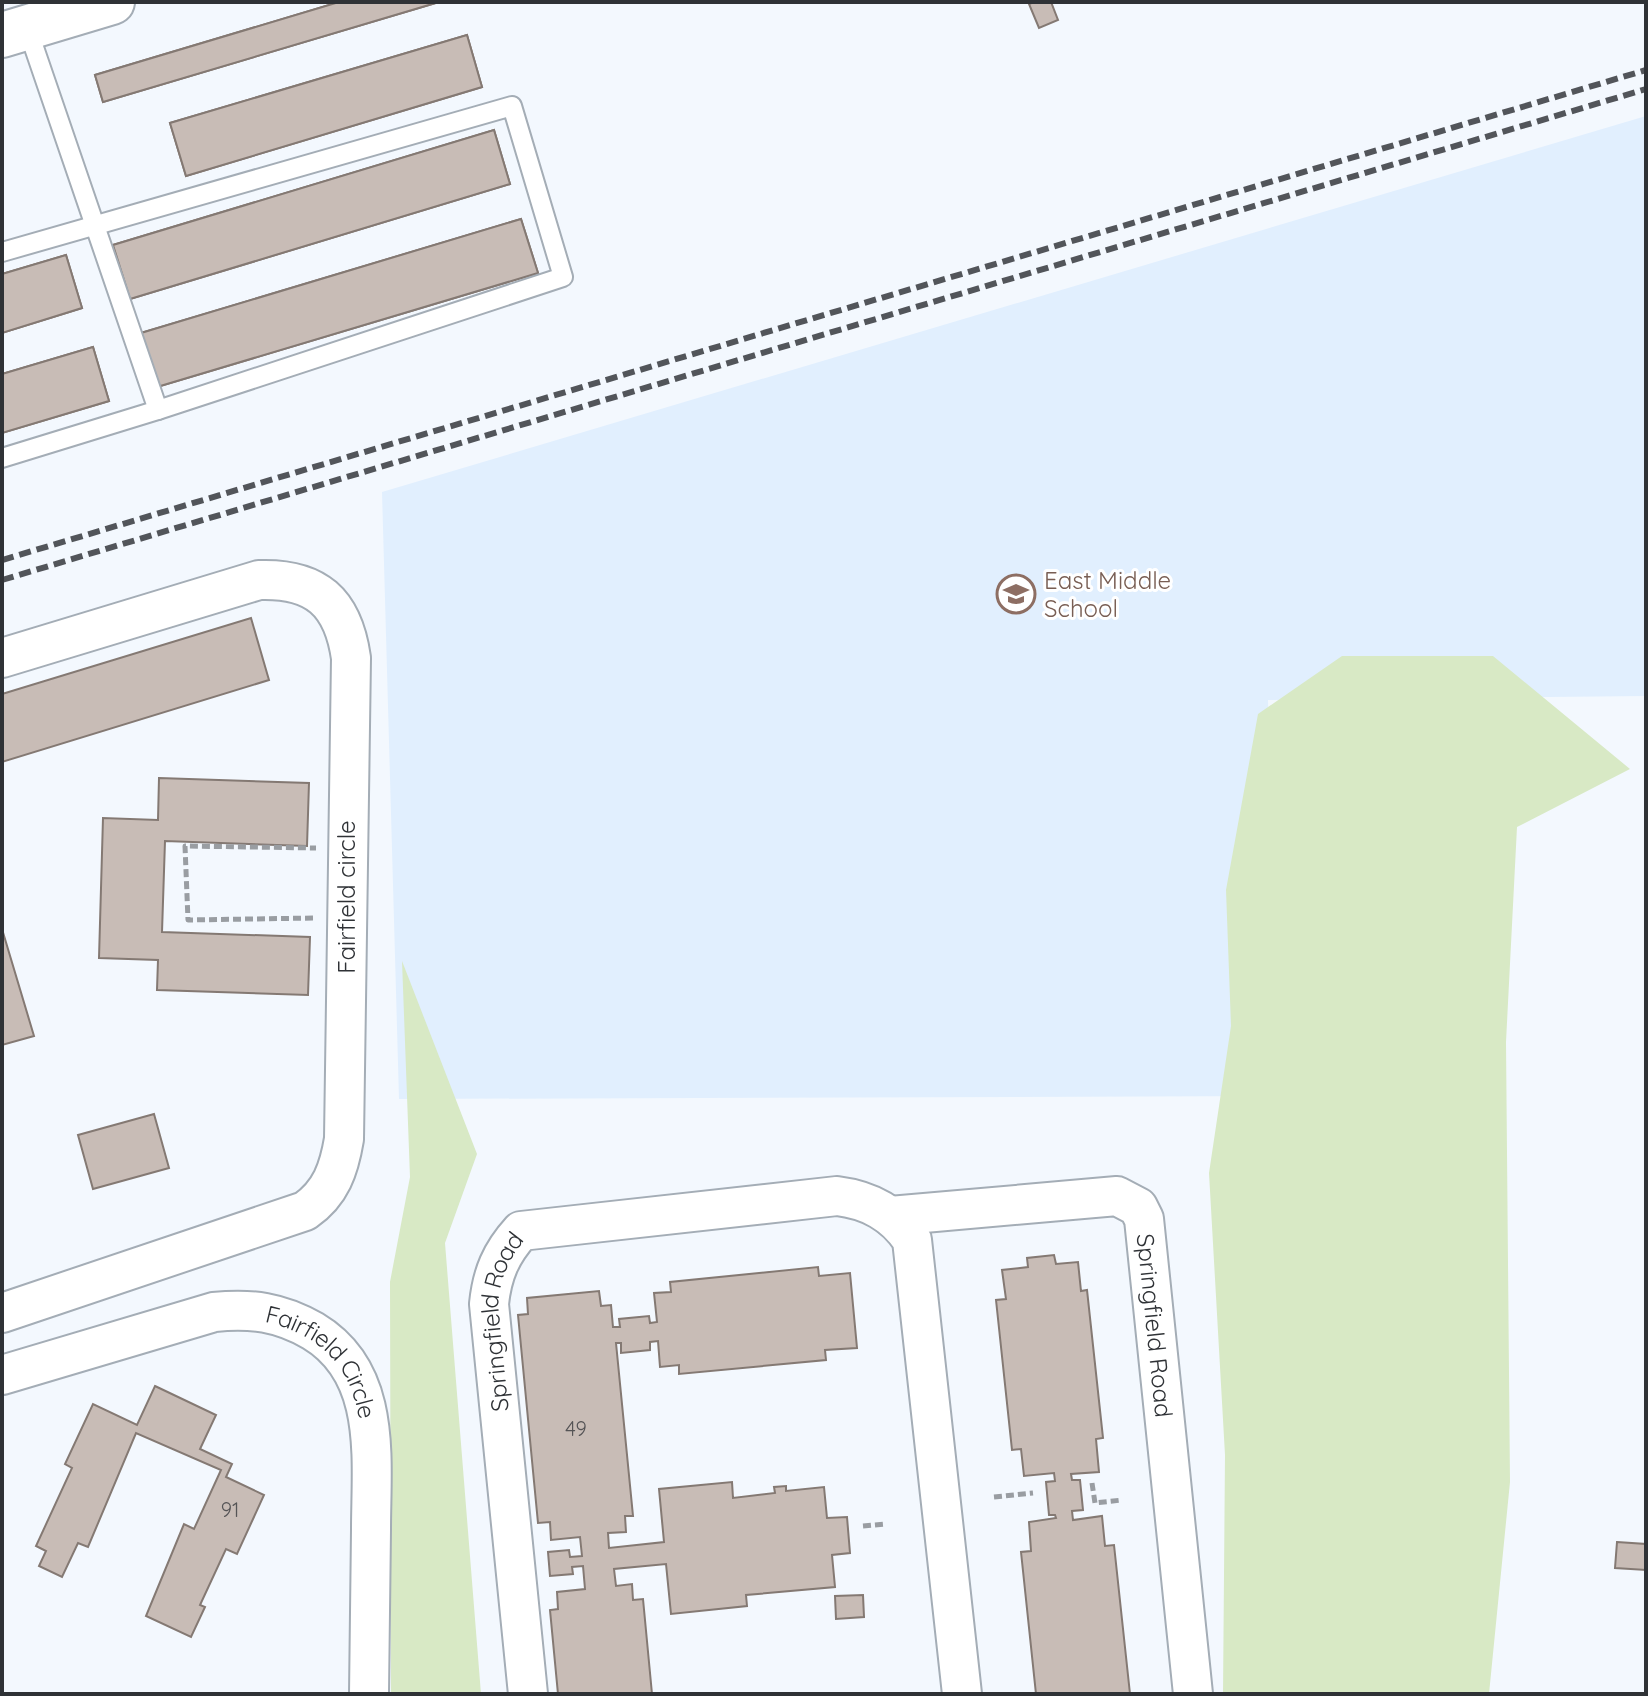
<svg xmlns="http://www.w3.org/2000/svg" width="1648" height="1696" font-family="Quicksand,sans-serif">
<style>
.built{fill:#e1effe}
.green{fill:#d8e9c5}
.building{fill:#c8bcb6;stroke:#847973;stroke-width:2}
.lines{fill:none;stroke-linecap:round;stroke-linejoin:round}
.lane-casing{stroke:#a4adb6;stroke-width:22}
.street-casing{stroke:#a4adb6;stroke-width:42}
.secondary-casing{stroke:#a4adb6;stroke-width:48}
.path{stroke:#999da2;stroke-width:5;stroke-dasharray:8 4;stroke-linecap:butt}
.lane{stroke:#fff;stroke-width:18}
.street{stroke:#fff;stroke-width:38}
.secondary{stroke:#fff;stroke-width:44}
.rail{stroke:#52555a;stroke-width:6;stroke-dasharray:12 6;stroke-linecap:butt}
.labels{text-anchor:middle;dominant-baseline:central;stroke-width:6;stroke-linejoin:round;paint-order:stroke}
.number-label{font-size:20px;fill:#555456}
.education-label{font-size:24px;fill:#785e54;stroke:#fff;text-anchor:start}
.street-label{font-size:24px;fill:#2f3236;stroke:#fff}
</style>
<rect width="100%" height="100%" fill="#f3f8fe"/>
<!-- built -->
<polygon class="built" points="1646,116 1646,696 1268,700 1276,1096 399,1099 382,492"/>
<!-- green -->
<g class="green">
<polygon points="1342,656 1493,656 1630,769 1517,827 1506,1042 1510,1482 1489,1694 1223,1694 1225,1455 1209,1173 1231,1026 1226,890 1258,714"/>
<polygon points="402,961 477,1154 445,1243 481,1694 391,1694 390,1282 410,1177"/>
</g>
<!-- building -->
<g class="building">
<polygon points="339,2 439,2 103,102 95,75"/>
<polygon points="339,2 439,2 103,102 95,75"/>
<polygon points="1034,2 1051,2 1058,20 1039,28 1029,4"/>
<polygon points="467,35 482,87 186,176 170,123"/>
<polygon points="467,35 482,87 186,176 170,123"/>
<polygon points="494,130 510,184 130,299 113,245"/>
<polygon points="494,130 510,184 130,299 113,245"/>
<polygon points="521,219 538,273 157,387 141,333"/>
<polygon points="521,219 538,273 157,387 141,333"/>
<polygon points="66,255 82,308 2,333 2,274"/>
<polygon points="66,255 82,308 2,333 2,274"/>
<polygon points="93,347 109,401 2,433 2,374"/>
<polygon points="93,347 109,401 2,433 2,374"/>
<polygon points="251,618 269,680 2,762 2,694"/>
<polygon points="159,778 309,783 307,846 165,841 162,932 310,937 308,995 157,990 158,960 99,958 103,818 158,820"/>
<polygon points="2,929 34,1036 2,1045"/>
<polygon points="154,1114 169,1168 93,1189 78,1135"/>
<polygon points="1054,1255 1056,1264 1078,1262 1081,1291 1087,1290 1103,1438 1096,1439 1099,1472 1071,1474 1072,1480 1080,1480 1083,1510 1072,1511 1073,1520 1102,1516 1105,1546 1114,1545 1130,1694 1036,1694 1021,1552 1031,1551 1029,1522 1056,1518 1055,1515 1049,1515 1046,1482 1055,1481 1054,1473 1024,1476 1021,1449 1012,1450 996,1300 1006,1299 1002,1270 1028,1267 1027,1258"/>
<polygon points="818,1267 819,1276 850,1273 857,1348 825,1350 826,1360 679,1374 679,1365 660,1367 658,1341 650,1342 650,1350 621,1353 621,1343 616,1343 633,1516 625,1516 626,1532 608,1533 609,1548 664,1542 659,1489 732,1482 733,1498 775,1493 774,1487 786,1486 786,1491 824,1487 827,1518 847,1517 850,1553 832,1555 835,1587 746,1595 747,1606 671,1614 666,1564 614,1569 616,1586 632,1584 633,1600 643,1599 652,1694 558,1694 550,1610 558,1609 557,1592 585,1589 583,1566 572,1567 573,1574 550,1576 548,1552 569,1550 570,1557 582,1556 580,1537 551,1540 550,1522 538,1523 518,1315 528,1314 527,1298 599,1291 601,1306 611,1305 613,1327 620,1327 619,1319 649,1316 650,1323 657,1322 654,1293 671,1292 670,1282"/>
<polygon points="155,1386 216,1415 200,1449 232,1464 226,1477 264,1495 237,1554 226,1549 200,1605 205,1607 191,1637 146,1616 184,1524 194,1529 221,1470 136,1433 88,1547 78,1543 62,1577 39,1566 46,1551 36,1546 72,1468 65,1464 93,1404 137,1425"/>
<polygon points="1617,1542 1646,1544 1646,1570 1615,1568"/>
<polygon points="863,1595 864,1617 836,1619 835,1596"/>
</g>
<g class="lines">
<defs>
<g id="lane">
<polyline points="2,252 512,106 563,277 158,410"/>
<polyline points="2,458 158,410 27,27"/>
</g>
<g id="street">
<path d="M2 658 259 580C316 578 343 602 351 658L344 1139C339 1169 331 1193 305 1211L2 1313"/>
<path id="s1" d="M890 1216 1117 1196 1138 1207 1144 1219 1193 1694"/>
<path id="s2" d="M2 1375 214 1312C251 1308 280 1312 313 1331 383 1373 371 1459 371 1530 370 1584 370 1639 369 1694"/>
<path id="s3" d="M528 1694 489 1304C492 1274 501 1253 521 1231L837 1196C869 1200 894 1213 912 1240L962 1694"/>
</g>
<polyline id="secondary" points="2,35 112,2"/>
</defs>
<!-- lane casing -->
<use href="#lane" class="lane-casing"/>
<!-- street casing -->
<use href="#street" class="street-casing"/>
<!-- secondary casing -->
<use href="#secondary" class="secondary-casing"/>
<!-- path -->
<g class="path">
<polyline points="313,918 188,920 185,846 316,848"/>
<polyline points="1092,1483 1095,1503 1122,1500"/>
<polyline points="994,1497 1033,1493"/>
<polyline points="863,1526 886,1524"/>
</g>
<!-- lane -->
<use href="#lane" class="lane"/>
<!-- street -->
<use href="#street" class="street"/>
<!-- secondary -->
<use href="#secondary" class="secondary"/>
<!-- rail -->
<g class="rail">
<polyline points="2,560 1646,70"/>
<polyline points="2,580 1646,89"/>
</g>
</g>
<!-- icons -->
<defs>
<symbol id="school-ring" viewBox="-11 -11 22 22"><circle r="9.5" fill="#fff" stroke="#8d6e63" stroke-width="1.5"/><path d="M0-5L7-2L0 1L-7-2ZM-4 1L0 2.5L4 1V4Q0 6-4 4Z" fill="#8d6e63"/></symbol>
</defs>
<g fill-rule="evenodd">
<use href="#school-ring" x="994" y="572" width="44" height="44"/>
</g>
<g class="labels">
<!-- number labels -->
<g class="number-label">
<text x="576" y="1428">49</text>
<text x="230" y="1509">91</text>
</g>
<!-- education labels -->
<g class="education-label">
<text x="1044" y="580">East Middle<tspan x="1044" dy="28">School</tspan></text>
</g>
<!-- street labels -->
<g class="street-label">
<text transform="translate(346 897) rotate(-90)">Fairfield circle</text>
<text stroke="none"><textPath href="#s1" startOffset="372">Springfield Road</textPath></text>
<text stroke="none"><textPath href="#s3" startOffset="376">Springfield Road</textPath></text>
<text stroke="none"><textPath href="#s2" startOffset="352">Fairfield Circle</textPath></text>
</g>
</g>
<!-- border -->
<rect width="1648" height="1696" fill="none" stroke="#2f3236" stroke-width="8"/>
</svg>
